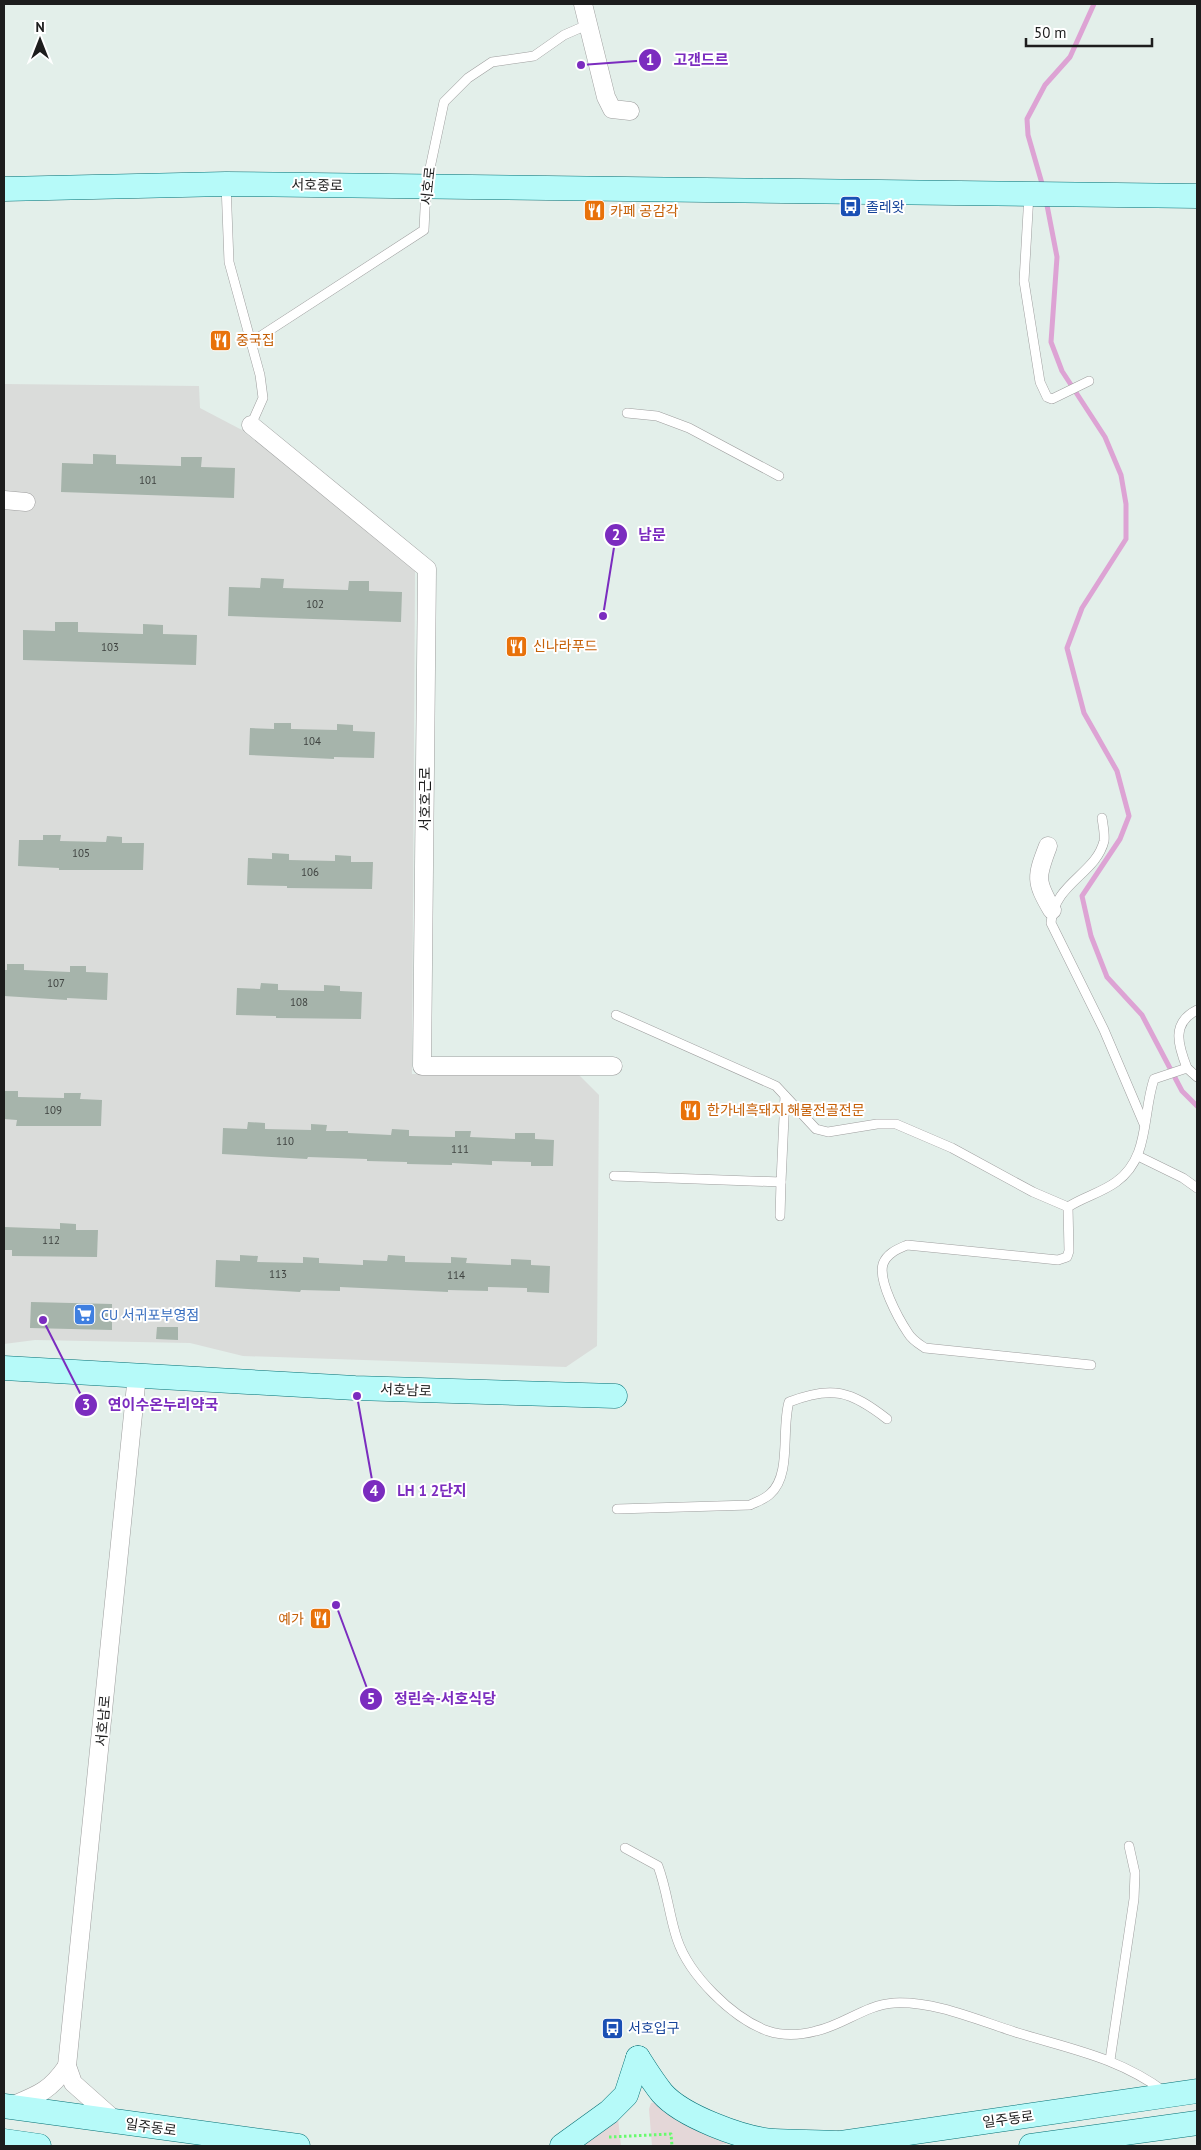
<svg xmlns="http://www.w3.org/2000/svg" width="1201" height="2150" font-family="'PT Sans','Noto Sans KR',sans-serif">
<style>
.residential{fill:#dadcda}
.plaza{fill:#e4d7d8}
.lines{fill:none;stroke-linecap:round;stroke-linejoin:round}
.stream{stroke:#dda3d4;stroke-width:5}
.building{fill:#a6b4ab}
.service-casing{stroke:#9e9e9e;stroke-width:10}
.minor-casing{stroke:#9e9e9e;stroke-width:19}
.secondary-casing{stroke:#047075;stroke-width:25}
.path{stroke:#68fa6e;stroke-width:3;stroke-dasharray:2.5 2.5;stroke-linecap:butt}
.service{stroke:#fff;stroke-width:9}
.minor{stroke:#fff;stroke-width:18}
.secondary{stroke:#b6faf9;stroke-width:24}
.labels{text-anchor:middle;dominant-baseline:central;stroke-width:4;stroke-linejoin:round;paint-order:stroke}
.number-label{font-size:11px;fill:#3f4340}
.street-label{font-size:14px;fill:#1d1d1d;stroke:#fff}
.transit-label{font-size:14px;fill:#164399;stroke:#fff;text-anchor:start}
.food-label{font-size:14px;fill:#c56008;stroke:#fff;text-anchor:start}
.shop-label{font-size:14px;fill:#366cbe;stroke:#fff;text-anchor:start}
.leader{fill:none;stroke:#7b2cbf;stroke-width:2}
.callout-dot{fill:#7b2cbf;stroke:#fff;stroke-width:2}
.mark-label{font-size:15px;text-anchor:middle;font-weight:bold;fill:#fff}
.callout-label{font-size:15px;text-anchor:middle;font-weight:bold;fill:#7b2cbf;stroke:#fff;stroke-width:4;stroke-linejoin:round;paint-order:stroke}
</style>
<rect width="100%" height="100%" fill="#e3efea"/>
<!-- residential -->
<polygon class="residential" points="4,384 199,386 200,408 242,430 415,571 412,1074 579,1075 599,1095 597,1346 566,1367 243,1356 190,1343 35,1340 4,1344"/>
<!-- plaza -->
<g class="plaza">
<polygon points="657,2102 736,2142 712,2146 652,2146 649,2109 651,2103"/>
<polygon points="618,2118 621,2146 576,2146"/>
</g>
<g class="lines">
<!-- stream -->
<g class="stream">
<polyline points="1043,187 1028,135 1027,119 1045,85 1070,57 1094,4"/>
<polyline points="1046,200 1057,257 1051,342 1062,371 1105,437 1121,475 1126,504 1126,539 1082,608 1067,648 1084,713 1117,771 1129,816 1120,839 1082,896 1091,936 1107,977 1142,1015 1182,1091 1197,1106"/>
</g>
</g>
<!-- building -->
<g class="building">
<polygon points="93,454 116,455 116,464 181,466 181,457 202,457 201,467 235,468 234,498 61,492 62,463 93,464"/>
<polygon points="261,578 284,579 283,588 348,590 349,581 369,581 369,591 402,592 401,622 228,616 229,587 260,588"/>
<polygon points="55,622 78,622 78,632 143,634 143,624 163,625 163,634 197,635 196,665 23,660 23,630 55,631"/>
<polygon points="274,723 291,723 291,729 337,730 337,724 353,725 353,731 375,732 374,758 334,757 334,759 249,755 250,728 274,729"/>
<polygon points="43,835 61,835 60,841 106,842 107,836 122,837 122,843 144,843 143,870 59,870 59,868 18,866 19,840 43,840"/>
<polygon points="272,853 289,854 289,860 335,861 335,855 351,856 351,862 373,862 372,889 287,888 287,886 247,885 248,858 272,859"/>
<polygon points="7,964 24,964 24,970 70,972 70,966 86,966 86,972 108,973 107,1000 67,998 67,1000 4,996 4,970 7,970"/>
<polygon points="261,983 278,984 278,990 324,991 324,985 340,986 340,991 362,992 361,1019 276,1018 276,1016 236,1015 237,988 260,989"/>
<polygon points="4,1091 18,1091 18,1097 64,1098 64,1093 81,1093 80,1099 102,1100 101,1126 16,1126 17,1120 4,1119"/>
<polygon points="248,1122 265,1123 265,1129 311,1130 311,1124 327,1125 326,1131 348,1131 348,1133 391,1135 392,1129 409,1130 409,1136 455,1137 455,1131 471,1131 470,1137 515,1139 515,1133 535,1133 535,1139 554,1140 553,1166 531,1166 531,1162 492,1161 492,1165 452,1163 452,1165 407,1164 407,1162 367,1161 367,1159 308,1157 307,1159 222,1154 223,1128 247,1129"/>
<polygon points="60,1223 76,1224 76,1230 98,1230 97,1257 12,1256 12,1250 4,1250 4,1227 60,1229"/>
<polygon points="240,1255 258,1256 257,1262 303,1263 303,1257 319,1258 319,1263 363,1265 363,1260 387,1261 388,1255 405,1256 405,1262 451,1263 451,1257 467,1258 466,1263 511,1265 511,1259 531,1260 531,1265 550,1266 549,1293 527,1292 527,1288 488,1287 488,1291 448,1290 448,1292 340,1287 340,1291 301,1290 300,1292 215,1287 216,1260 240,1261"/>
<polygon points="31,1302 112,1304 112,1330 30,1328"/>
<polygon points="157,1327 178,1327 178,1340 156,1339"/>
</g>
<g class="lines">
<defs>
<g id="service">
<polyline points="226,184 229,262 260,375 263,398 251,425"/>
<polyline points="1029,194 1024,281 1040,382 1047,397 1052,399 1089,381"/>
<polyline points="250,343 424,230 426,187 444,102 468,78 492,62 534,56 564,35 587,25"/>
<polyline points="627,413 657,416 689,428 779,476"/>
<path d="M1102 818C1103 825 1105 834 1104 841 1096 874 1054 883 1051 923L1104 1030 1144 1124"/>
<polyline points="616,1015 776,1086 816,1129 828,1132 877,1124 896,1124 952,1148 1033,1192 1068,1207"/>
<path d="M1187 1068C1178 1045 1171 1023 1197 1010"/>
<polyline points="1138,1156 1183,1178 1197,1188"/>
<polyline points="614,1176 781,1182 785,1096"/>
<polyline points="780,1216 781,1182"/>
<path d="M1091 1365 925 1348C919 1344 912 1340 908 1333 898 1318 878 1281 883 1264 887 1253 898 1249 907 1245L1058 1260 1067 1257 1069 1251 1068 1207C1083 1197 1101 1193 1116 1182 1150 1158 1142 1115 1154 1079L1187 1068 1197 1077"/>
<path d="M617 1509 750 1505C756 1502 765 1499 770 1494 792 1475 781 1429 789 1402 832 1385 851 1391 887 1419"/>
<path d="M625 1848 658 1866C667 1890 669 1915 677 1939 689 1975 732 2018 768 2031 783 2036 801 2035 816 2031 844 2025 865 2005 894 2003 935 2001 977 2020 1015 2032 1070 2049 1118 2057 1165 2092"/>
<polyline points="1110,2060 1134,1899 1135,1873 1129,1846"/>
</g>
<g id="minor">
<polyline points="583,4 606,97 612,109 630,111"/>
<polyline points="251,425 427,569 422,1066 613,1066"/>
<polyline points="4,500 26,502"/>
<path d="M1048 846C1036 877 1035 881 1052 910"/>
<path d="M11 2106C38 2095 50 2091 67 2066"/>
<polyline points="118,2123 73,2083 67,2066 137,1375"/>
</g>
<g id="secondary">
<polyline points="4,189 226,184 1197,196"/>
<polyline points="4,1368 355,1388 615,1396"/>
<path d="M638 2058C645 2069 653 2082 662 2093 682 2116 743 2139 774 2141 795 2142 815 2142 836 2143"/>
<polyline points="4,2106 298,2146"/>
<polyline points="4,2141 39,2146"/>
<polyline points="562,2146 609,2112 626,2095 638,2058"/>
<polyline points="819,2146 1197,2091"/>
<polyline points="1031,2146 1197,2123"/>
</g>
</defs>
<!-- service casing -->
<use href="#service" class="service-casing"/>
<!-- minor casing -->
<use href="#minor" class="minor-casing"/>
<!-- secondary casing -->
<use href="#secondary" class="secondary-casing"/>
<!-- path -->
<polyline class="path" points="609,2137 671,2134 672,2146"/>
<!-- service -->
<use href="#service" class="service"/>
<!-- minor -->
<use href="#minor" class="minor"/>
<!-- secondary -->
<use href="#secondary" class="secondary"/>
</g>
<!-- icons -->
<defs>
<symbol id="bus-square" viewBox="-11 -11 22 22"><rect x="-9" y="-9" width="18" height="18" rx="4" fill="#1a4fb4" stroke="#fff"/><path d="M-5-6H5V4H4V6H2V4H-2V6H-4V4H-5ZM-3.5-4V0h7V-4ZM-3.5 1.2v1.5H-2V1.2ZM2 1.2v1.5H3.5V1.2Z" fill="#fff"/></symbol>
<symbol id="restaurant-square" viewBox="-11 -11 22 22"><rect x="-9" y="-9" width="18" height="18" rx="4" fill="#e8710a" stroke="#fff"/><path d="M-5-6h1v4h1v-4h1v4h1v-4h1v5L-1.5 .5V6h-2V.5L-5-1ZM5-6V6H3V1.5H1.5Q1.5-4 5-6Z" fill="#fff"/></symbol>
<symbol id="supermarket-square" viewBox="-11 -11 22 22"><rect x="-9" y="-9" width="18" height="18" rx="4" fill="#3f7fe0" stroke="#fff"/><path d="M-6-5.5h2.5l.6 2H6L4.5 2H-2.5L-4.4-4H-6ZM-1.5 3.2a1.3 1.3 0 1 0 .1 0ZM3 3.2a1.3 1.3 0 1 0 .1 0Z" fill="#fff"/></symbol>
</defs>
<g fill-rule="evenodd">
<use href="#bus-square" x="838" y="194" width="25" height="25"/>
<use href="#restaurant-square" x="582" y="198" width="25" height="25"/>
<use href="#restaurant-square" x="208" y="328" width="25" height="25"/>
<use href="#restaurant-square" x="504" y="634" width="25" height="25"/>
<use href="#restaurant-square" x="678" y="1098" width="25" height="25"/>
<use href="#supermarket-square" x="72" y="1302" width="25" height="25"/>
<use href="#restaurant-square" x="308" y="1606" width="25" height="25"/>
<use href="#bus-square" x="600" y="2016" width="25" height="25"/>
</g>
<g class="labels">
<!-- number labels -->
<g class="number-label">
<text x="148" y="480">101</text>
<text x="315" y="604">102</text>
<text x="110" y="647">103</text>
<text x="312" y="741">104</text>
<text x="81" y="853">105</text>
<text x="310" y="872">106</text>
<text x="56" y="983">107</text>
<text x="299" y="1002">108</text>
<text x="53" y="1110">109</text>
<text x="285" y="1141">110</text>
<text x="460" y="1149">111</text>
<text x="51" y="1240">112</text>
<text x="278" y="1274">113</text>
<text x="456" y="1275">114</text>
</g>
<!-- street labels -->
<g class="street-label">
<text transform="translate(317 185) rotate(1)">서호중로</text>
<text transform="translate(428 186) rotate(-84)">서호로</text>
<text transform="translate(425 799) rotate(-90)">서호호근로</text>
<text transform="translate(406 1390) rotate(2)">서호남로</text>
<text transform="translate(103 1721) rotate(-85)">서호남로</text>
<text transform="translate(1008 2119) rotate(-8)">일주동로</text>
<text transform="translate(151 2127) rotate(8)">일주동로</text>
</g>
<!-- transit labels -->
<g class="transit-label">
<text x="866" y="207">졸레왓</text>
<text x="628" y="2028">서호입구</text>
</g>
<!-- food labels -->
<g class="food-label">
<text x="610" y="211">카페 공감각</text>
<text x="236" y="340">중국집</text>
<text x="533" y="646">신나라푸드</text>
<text x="707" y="1110">한가네흑돼지.해물전골전문</text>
<text x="304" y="1619" text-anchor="end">예가</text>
</g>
<!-- shop labels -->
<g class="shop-label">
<text x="101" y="1315">CU 서귀포부영점</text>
</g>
</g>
<!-- callouts -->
<path class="leader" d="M581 65L650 60M603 616L616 535M43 1320L86 1405M357 1396L374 1491M336 1605L371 1699"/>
<g class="callout-dot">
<circle cx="581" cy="65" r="5"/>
<circle cx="603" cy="616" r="5"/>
<circle cx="43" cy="1320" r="5"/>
<circle cx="357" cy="1396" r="5"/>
<circle cx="336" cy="1605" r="5"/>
<circle cx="650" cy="60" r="12"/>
<circle cx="616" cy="535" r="12"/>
<circle cx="86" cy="1405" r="12"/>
<circle cx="374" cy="1491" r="12"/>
<circle cx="371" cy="1699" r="12"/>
</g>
<g class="mark-label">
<text x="650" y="65">1</text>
<text x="616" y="540">2</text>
<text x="86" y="1410">3</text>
<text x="374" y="1496">4</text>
<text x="371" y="1704">5</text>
</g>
<g class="callout-label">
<text x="701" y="65">고갠드르</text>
<text x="652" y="540">남문</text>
<text x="163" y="1410">연이수온누리약국</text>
<text x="432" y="1496">LH 1 2단지</text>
<text x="445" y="1704">정린숙-서호식당</text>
</g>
<!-- border -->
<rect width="1201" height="2150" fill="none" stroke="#1d1d1d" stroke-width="10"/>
<!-- north arrow -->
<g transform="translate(40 40)" stroke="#ffffff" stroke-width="4" paint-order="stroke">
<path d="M0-4L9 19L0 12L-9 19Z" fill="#1d1d1d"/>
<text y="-8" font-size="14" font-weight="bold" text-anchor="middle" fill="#1d1d1d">N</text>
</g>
<!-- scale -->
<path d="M1026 38v8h126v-8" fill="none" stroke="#1d1d1d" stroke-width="2.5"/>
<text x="1034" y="38" font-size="15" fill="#1d1d1d" stroke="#ffffff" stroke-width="4" paint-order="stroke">50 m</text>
</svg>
